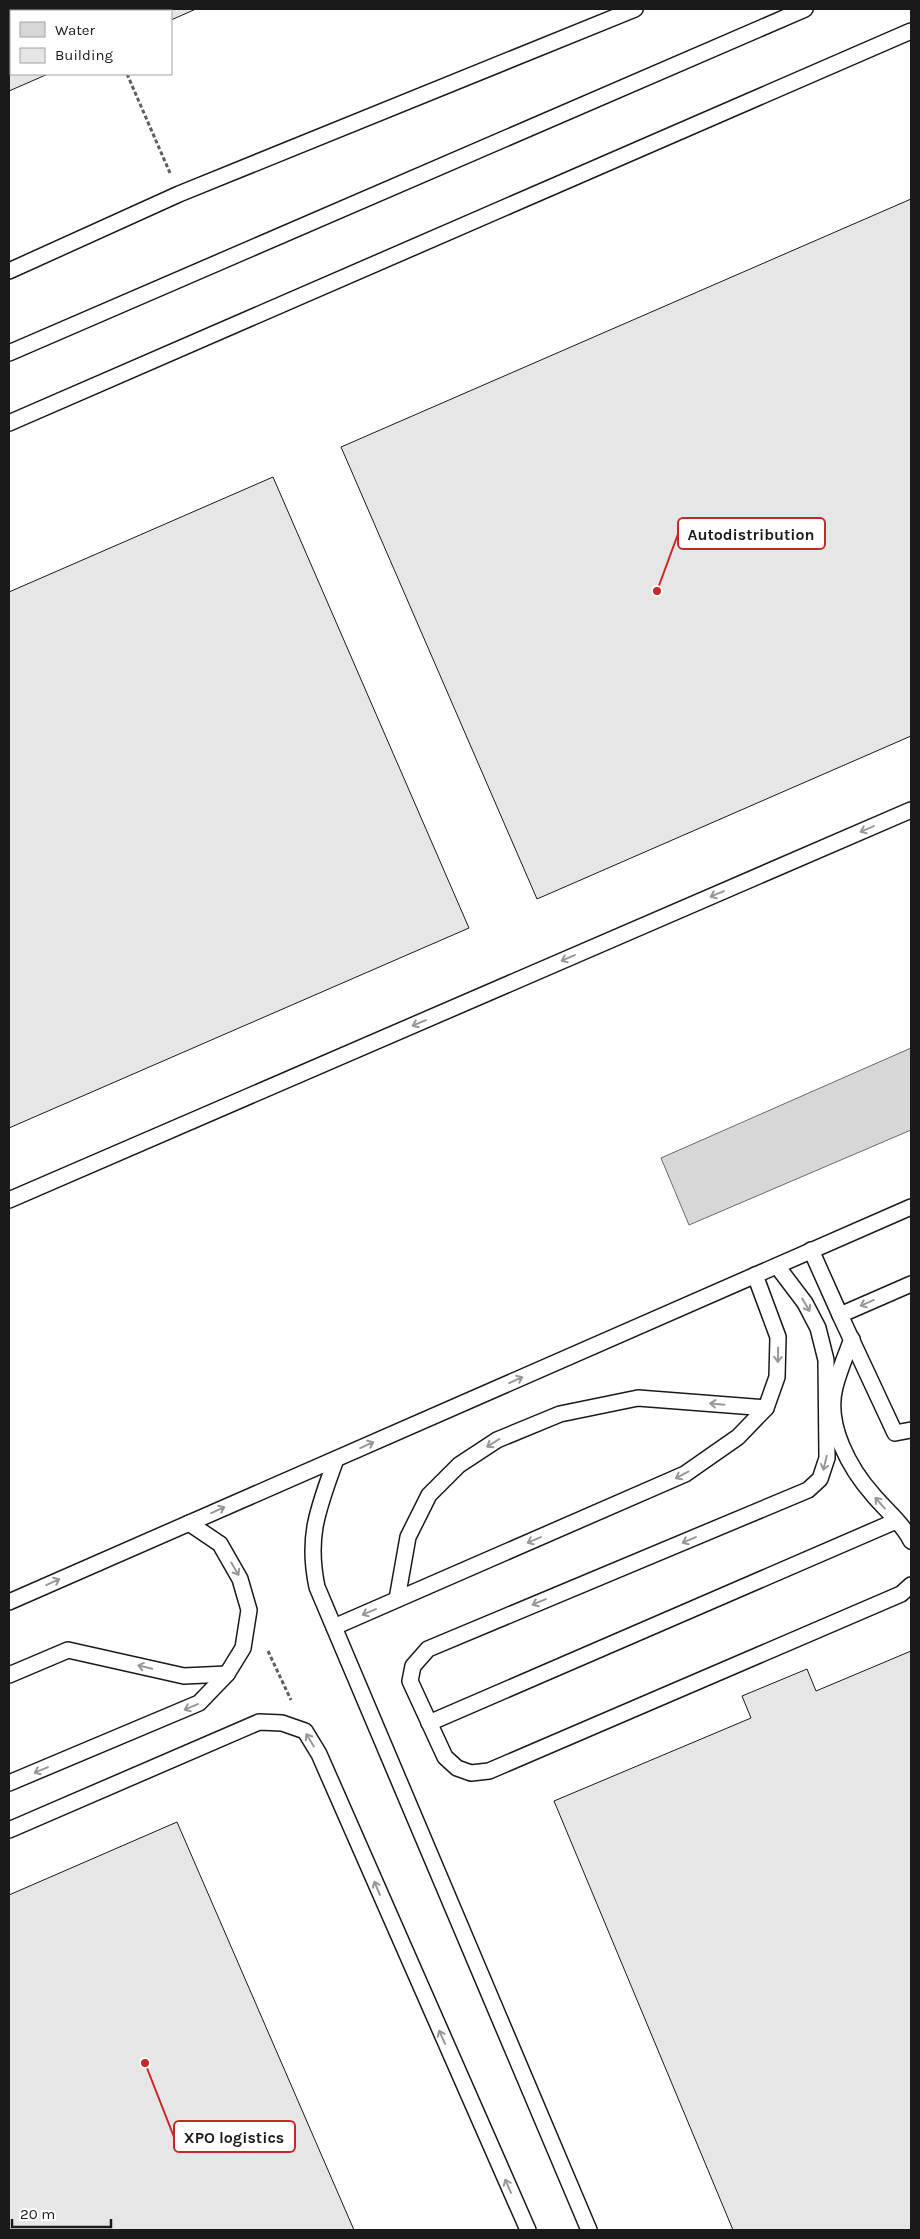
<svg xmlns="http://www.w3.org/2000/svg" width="920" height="2239" font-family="Karla,sans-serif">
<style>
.water{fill:#d7d7d7;stroke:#6a6a6a}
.building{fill:#e6e6e6;stroke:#1a1a1a}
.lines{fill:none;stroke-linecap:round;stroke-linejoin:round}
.service-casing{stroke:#1a1a1a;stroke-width:18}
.path{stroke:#5f5f5f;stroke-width:3;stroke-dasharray:4 2.5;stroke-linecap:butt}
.service{stroke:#fff;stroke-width:15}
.oneway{stroke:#989898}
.leader{fill:none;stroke:#c62828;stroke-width:2}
.callout-dot{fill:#c62828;stroke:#fff;stroke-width:2}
.callout{fill:#fff;stroke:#c62828;stroke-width:2}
.callout-label{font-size:16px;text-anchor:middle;font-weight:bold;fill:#1a1a1a}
</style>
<rect width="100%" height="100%" fill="#fff"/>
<!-- water -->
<polygon class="water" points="911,1048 911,1130 689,1225 661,1158"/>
<!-- building -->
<g class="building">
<polygon points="9,9 69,9 70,11 11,11 11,74 48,74 9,91"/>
<polygon points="150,9 196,9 171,20 171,11 151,11"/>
<polygon points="911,199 911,736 537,899 341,447"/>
<polygon points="273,477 469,928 9,1128 9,592"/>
<polygon points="911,1651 911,2230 733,2230 554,1801 751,1718 742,1696 807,1669 816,1691"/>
<polygon points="177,1822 354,2230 9,2230 9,1895"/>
</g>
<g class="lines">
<defs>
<g id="service">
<polyline points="9,271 179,194 635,9"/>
<polyline points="9,353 805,9"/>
<polyline points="9,423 911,31"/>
<polyline points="9,1200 911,810"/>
<polyline points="811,1250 840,1315 911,1284"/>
<polyline points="777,1266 805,1303 818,1328 826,1360 827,1458 820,1479 808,1490 428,1649 413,1666 410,1681 445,1757 457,1768 471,1773 489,1771 901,1594 911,1585"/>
<polyline points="840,1315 895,1433 911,1430"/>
<path d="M852 1339C846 1355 839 1371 835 1387 825 1425 850 1469 874 1496 886 1510 904 1525 911 1541"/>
<path d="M336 1459C319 1507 306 1535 317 1587L589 2230"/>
<polyline points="397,1599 408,1537 429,1495 459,1465 497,1440 560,1414 638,1398 766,1408"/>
<polyline points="9,1602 911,1207"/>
<polyline points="334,1627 685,1474 738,1437 766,1408 777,1377 778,1337 755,1275"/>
<polyline points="9,1675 68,1650 184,1676 227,1674"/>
<polyline points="429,1723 896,1521"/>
<polyline points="9,1783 199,1703 227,1674 243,1648 249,1610 240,1579 220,1544 189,1523"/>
<polyline points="9,1830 259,1722 282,1723 305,1731 319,1754 528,2230"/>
</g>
</defs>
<!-- service casing -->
<use href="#service" class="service-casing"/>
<!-- path -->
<g class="path">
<polyline points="99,9 100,11"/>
<polyline points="127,74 170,173"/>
<polyline points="268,1651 291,1700"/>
</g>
<!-- service -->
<use href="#service" class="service"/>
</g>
<!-- one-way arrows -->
<defs><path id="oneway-shaft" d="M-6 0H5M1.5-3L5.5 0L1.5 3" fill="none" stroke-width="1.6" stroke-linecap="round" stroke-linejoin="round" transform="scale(1.25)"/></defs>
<g class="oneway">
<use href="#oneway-shaft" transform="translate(867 829) rotate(157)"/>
<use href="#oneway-shaft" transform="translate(717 894) rotate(157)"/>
<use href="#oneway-shaft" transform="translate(568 958) rotate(157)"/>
<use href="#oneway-shaft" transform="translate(419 1023) rotate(157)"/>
<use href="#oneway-shaft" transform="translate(867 1303) rotate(156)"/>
<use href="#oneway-shaft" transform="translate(806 1305) rotate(59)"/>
<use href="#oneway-shaft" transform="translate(778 1355) rotate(91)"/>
<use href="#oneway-shaft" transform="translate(516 1380) rotate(-24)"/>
<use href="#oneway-shaft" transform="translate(717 1404) rotate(-175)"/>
<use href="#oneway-shaft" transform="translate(493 1443) rotate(148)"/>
<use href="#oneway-shaft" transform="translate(367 1445) rotate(-24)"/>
<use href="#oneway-shaft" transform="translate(825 1463) rotate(104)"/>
<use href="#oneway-shaft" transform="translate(682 1475) rotate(152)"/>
<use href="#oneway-shaft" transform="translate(880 1503) rotate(-131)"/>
<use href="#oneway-shaft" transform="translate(218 1510) rotate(-24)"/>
<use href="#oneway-shaft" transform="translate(534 1540) rotate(157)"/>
<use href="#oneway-shaft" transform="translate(689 1540) rotate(157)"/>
<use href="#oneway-shaft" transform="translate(235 1569) rotate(60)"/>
<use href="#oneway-shaft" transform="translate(53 1582) rotate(-24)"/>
<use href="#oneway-shaft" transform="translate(539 1602) rotate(157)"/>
<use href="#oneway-shaft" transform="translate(369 1612) rotate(157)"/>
<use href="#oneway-shaft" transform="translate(145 1667) rotate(-167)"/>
<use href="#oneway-shaft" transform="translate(191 1707) rotate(157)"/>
<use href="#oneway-shaft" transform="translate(310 1740) rotate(-121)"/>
<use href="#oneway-shaft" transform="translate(41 1770) rotate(157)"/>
<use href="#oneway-shaft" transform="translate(377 1888) rotate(-113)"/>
<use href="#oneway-shaft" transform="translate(442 2037) rotate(-114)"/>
<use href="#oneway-shaft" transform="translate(508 2186) rotate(-114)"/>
</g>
<!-- callouts -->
<path class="leader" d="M657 591L678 534M145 2063L174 2137"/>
<g class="callout-dot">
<circle cx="657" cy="591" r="5"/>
<circle cx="145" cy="2063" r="5"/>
</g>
<g class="callout">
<rect x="678" y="518" width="147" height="31" rx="5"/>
<rect x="174" y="2121" width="121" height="31" rx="5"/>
</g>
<g class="callout-label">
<text x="751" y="540">Autodistribution</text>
<text x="234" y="2143">XPO logistics</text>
</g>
<!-- border -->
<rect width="920" height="2239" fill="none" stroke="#1a1a1a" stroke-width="20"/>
<!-- legend -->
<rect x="10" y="10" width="162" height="65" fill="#ffffff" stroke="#a3a3a3"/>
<rect x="20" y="22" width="25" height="15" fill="#d7d7d7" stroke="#a3a3a3"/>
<text x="55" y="35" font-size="15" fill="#1a1a1a">Water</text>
<rect x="20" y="48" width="25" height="15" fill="#e6e6e6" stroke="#a3a3a3"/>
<text x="55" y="60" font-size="15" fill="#1a1a1a">Building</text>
<!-- scale -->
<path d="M12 2219v8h99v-8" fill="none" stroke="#1a1a1a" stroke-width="2.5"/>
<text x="20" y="2219" font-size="15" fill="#1a1a1a" stroke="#ffffff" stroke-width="4" paint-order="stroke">20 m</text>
</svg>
